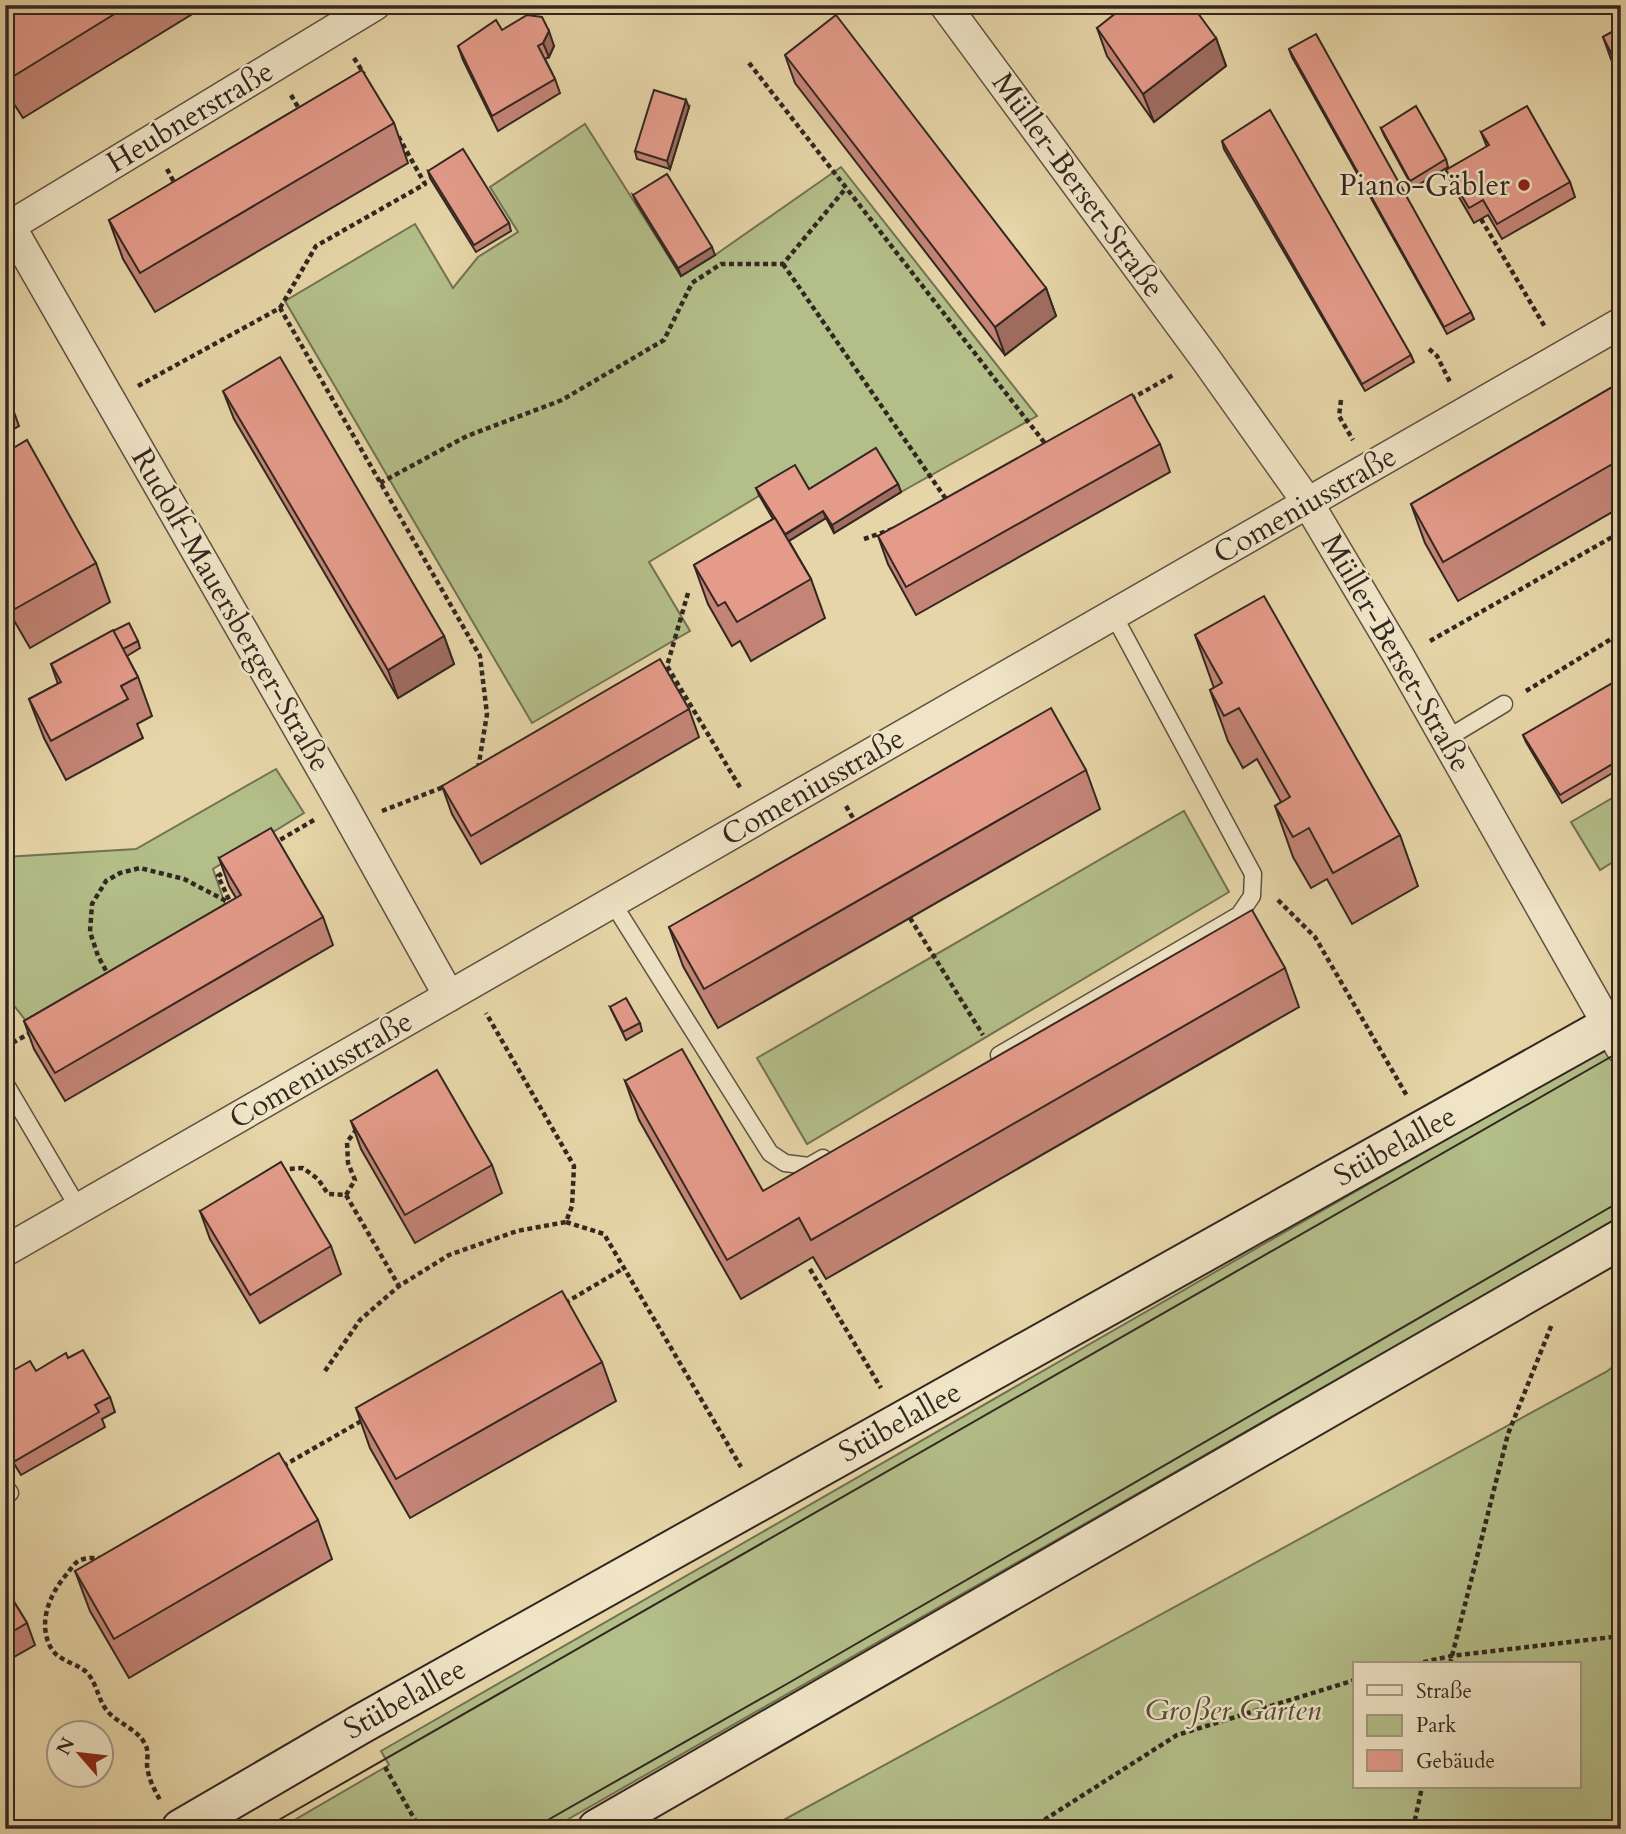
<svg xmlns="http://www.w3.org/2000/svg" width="1626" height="1834" font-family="Cardo,serif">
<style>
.green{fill:#b3be89;stroke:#727254;stroke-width:2;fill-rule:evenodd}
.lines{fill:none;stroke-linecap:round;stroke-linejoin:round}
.service-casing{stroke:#5f5242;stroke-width:19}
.minor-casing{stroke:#5f5242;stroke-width:33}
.secondary-casing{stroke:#322720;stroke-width:42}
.path{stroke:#322720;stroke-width:4.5;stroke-dasharray:5 3.5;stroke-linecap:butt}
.service{stroke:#efe4c6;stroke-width:16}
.minor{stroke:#efe4c6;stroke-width:30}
.secondary{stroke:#efe4c6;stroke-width:38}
.tram{stroke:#322720;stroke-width:2}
.wall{fill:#c48577;stroke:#322720;stroke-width:2}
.shaded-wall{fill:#a06c61;stroke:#322720;stroke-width:2}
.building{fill:#e49b8a;stroke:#322720;stroke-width:2}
.poi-dot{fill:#8f2418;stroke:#efe4c6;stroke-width:2.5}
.labels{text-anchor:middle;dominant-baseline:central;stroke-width:5;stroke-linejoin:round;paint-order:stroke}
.street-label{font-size:30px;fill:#322720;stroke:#efe4c6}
.poi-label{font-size:30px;fill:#322720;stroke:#efe4c6;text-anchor:end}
.park-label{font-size:30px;font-style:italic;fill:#524d3a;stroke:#efe4c6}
</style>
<rect width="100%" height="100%" fill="#e6d5a8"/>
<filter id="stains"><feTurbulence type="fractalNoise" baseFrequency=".00286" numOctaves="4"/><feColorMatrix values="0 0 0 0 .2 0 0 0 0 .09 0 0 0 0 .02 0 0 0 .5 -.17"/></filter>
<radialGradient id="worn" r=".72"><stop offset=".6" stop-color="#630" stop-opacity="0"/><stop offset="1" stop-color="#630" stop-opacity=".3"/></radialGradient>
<!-- green -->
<g class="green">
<polygon points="585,124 681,276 715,255 841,167 1037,416 901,492 879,456 812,497 797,473 649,562 690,631 532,723 285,301 415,224 453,288 478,257 518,232 490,187"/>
<polygon points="276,769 304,813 213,869 225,904 26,1021 5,994 5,857 136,849"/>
<polygon points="1621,793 1621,857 1600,870 1571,822"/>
<polygon points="1184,811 1229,892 807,1144 757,1058"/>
<polygon points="1621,1039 1621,1217 551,1829 279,1829 389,1765 381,1751"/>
<path d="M1618 1363 1621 1367V1829H767L1606 1372ZM1579 1664V1787H1355V1664Z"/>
</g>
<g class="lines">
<defs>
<g id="service">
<polyline points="1446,739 1504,704"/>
<polyline points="612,902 770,1153 785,1163 809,1166 823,1158"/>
<polyline points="999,1055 1239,915 1252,896 1253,874 1113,614"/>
<polyline points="5,1083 79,1209"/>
<polyline points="5,1486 10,1493"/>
</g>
<g id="minor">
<polyline points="945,5 1205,358 1308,503 1400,658 1621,1048"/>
<polyline points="5,225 10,226 375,5"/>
<polyline points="10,226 342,804 449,996"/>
<polyline points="5,1251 1621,323"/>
</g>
<g id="secondary">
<polyline points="181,1829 361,1724 1621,1019"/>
<polyline points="597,1829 1621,1239"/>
</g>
</defs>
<!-- service casing -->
<use href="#service" class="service-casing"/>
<!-- minor casing -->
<use href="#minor" class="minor-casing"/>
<!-- secondary casing -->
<use href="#secondary" class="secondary-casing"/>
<!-- path -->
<g class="path">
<polyline points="354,58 364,74"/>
<polyline points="749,63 1047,446"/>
<polyline points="291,95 301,112"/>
<polyline points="167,169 176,186"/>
<polyline points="1481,219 1545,327"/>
<polyline points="783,264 948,502"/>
<polyline points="280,308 316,246 425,184 397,134"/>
<polyline points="1429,349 1437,356 1451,384"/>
<polyline points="138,386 280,308 480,656 487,714 478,769"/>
<polyline points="1131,399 1175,374"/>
<polyline points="1341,400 1339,416 1353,440"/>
<polyline points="380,483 467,436 562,400 664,340 692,283 721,264 783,264 846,188"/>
<polyline points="864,539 893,529"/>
<polyline points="688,593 667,666 741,789"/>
<polyline points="1430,641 1621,532"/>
<polyline points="1526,691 1621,633"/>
<polyline points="846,806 857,825"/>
<polyline points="382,811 446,786"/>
<polyline points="273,844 314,820"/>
<polyline points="229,869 218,876 231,904"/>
<polyline points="1278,900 1315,937 1407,1096"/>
<polyline points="910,918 983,1035"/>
<polyline points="110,978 98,956 90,932 92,904 106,881 120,873 140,868 184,879 230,903"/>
<polyline points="5,1047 32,1032"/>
<polyline points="282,1172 288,1169 303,1168 318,1179 328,1194 346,1195"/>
<polyline points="346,1195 355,1180 348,1163 347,1142 357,1129"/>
<polyline points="346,1195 399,1286"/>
<polyline points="566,1222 604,1234 741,1467"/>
<polyline points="810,1269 881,1388"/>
<polyline points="565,1303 624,1268"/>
<polyline points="325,1371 360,1320 399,1286 449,1255 517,1231 566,1222 572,1206 574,1166 486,1013"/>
<polyline points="283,1466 363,1420"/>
<path d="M103 1558C94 1558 84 1557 77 1562 73 1565 70 1570 67 1574 50 1593 37 1623 51 1648 60 1663 80 1663 89 1675 98 1687 98 1701 109 1713 120 1724 138 1730 145 1744 149 1751 147 1758 147 1765 148 1778 154 1789 160 1800"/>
<polyline points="1415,1664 1451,1656 1621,1636"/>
<polyline points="1450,1664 1508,1434 1552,1324"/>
<polyline points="385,1767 420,1829"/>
<polyline points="1030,1829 1177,1735 1355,1680"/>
<polyline points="1413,1829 1422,1787"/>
</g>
<!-- service -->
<use href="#service" class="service"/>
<!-- minor -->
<use href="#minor" class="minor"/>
<!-- secondary -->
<use href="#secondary" class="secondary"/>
<!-- tram -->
<g class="tram">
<polyline points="263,1829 1621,1051"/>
<polyline points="532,1829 792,1681 1621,1201"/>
</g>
</g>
<!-- wall -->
<g class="wall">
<polygon points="5,5 207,5 23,118 5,90"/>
<polygon points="1621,27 1621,79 1611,59 1603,37"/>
<polygon points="1097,28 1216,38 1226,66 1154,122 1107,56"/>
<polygon points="502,30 554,46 549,57 545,59 555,79 560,93 498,131 463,60 458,46"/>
<polygon points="1289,49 1471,312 1474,319 1447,334 1292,57"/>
<polygon points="785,55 1046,288 1056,316 1005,355 795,83"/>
<polygon points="689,107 670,169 637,159 635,151"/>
<polygon points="394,123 408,163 155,312 123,259 109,220"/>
<polygon points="1381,128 1446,159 1448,167 1413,188 1384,135"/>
<polygon points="1481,132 1570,182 1575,197 1502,239 1488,215 1474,223 1452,185 1446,170 1487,147"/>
<polygon points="1222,141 1411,355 1414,362 1365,391 1224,149"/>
<polygon points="428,171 509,223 511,231 476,252 430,178"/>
<polygon points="633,195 715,255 681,276 636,202"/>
<polygon points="1621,382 1621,507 1458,601 1425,543 1411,504"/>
<polygon points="5,387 19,426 5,434"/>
<polygon points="223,391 444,636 454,664 398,698 234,419"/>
<polygon points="1160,444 1170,472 916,615 888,564 878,536"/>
<polygon points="5,453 96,563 110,602 30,648 5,605"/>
<polygon points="898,484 901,492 834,533 826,518 789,541 811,579 825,618 751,661 740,641 732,646 708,604 694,565 773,519 759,495 756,488 809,489"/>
<polygon points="1195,635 1400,835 1418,886 1352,924 1327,879 1311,888 1293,857 1275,806 1281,802 1257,759 1243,768 1228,741 1210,690 1214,688"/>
<polygon points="138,641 140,648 127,656 138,677 152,716 137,724 143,738 66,780 44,738 29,699 58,684 51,664"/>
<polygon points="1621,690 1621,768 1562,803 1526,742 1523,735"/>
<polygon points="689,709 699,737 481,864 452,814 442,786"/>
<polygon points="1086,770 1100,809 718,1028 683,966 669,927"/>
<polygon points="219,858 323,917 333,945 65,1101 34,1049 24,1021 236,898 229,886"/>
<polygon points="1285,968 1299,1007 826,1279 813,1257 741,1299 639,1120 625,1081 763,1191"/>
<polygon points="610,1007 640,1023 642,1031 626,1040"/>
<polygon points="351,1121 492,1165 502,1193 415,1243 361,1149"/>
<polygon points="200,1211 331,1246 341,1274 260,1323 210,1239"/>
<polygon points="68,1358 110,1397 115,1412 102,1419 105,1427 21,1475 5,1449 5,1375 36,1371"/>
<polygon points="602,1362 616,1401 410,1518 370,1448 356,1408"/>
<polygon points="318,1520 332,1559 129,1678 90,1611 75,1571"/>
<polygon points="5,1587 27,1623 35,1645 5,1662"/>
</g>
<!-- shaded-wall -->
<g class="shaded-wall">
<polygon points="549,31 554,46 549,57 543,43"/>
<polygon points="1216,38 1226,66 1154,122 1143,94"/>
<polygon points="686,100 689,107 670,169 667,161"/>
<polygon points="712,247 715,255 681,276 678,268"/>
<polygon points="1046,288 1056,316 1005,355 995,327"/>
<polygon points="898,484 901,492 834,533 832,525"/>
<polygon points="823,511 826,518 787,542 785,535"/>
<polygon points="444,636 454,664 398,698 388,670"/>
</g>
<!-- building -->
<g class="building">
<polygon points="5,5 129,5 9,79 5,74"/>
<polygon points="1126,5 1192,5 1216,38 1143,94 1097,28"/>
<polygon points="527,15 542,17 549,31 543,43 538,46 555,79 492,116 458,46 496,20 502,30"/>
<polygon points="836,15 1046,288 995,327 785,55"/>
<polygon points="1621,27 1621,73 1603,37"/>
<polygon points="1316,34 1471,312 1444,327 1289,49"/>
<polygon points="362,70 394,123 140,273 109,220"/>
<polygon points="654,90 686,100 667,161 635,151"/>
<polygon points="1416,106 1446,159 1410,181 1381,128"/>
<polygon points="1527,106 1570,182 1497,224 1483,200 1469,208 1446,170 1489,145 1481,132"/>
<polygon points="1270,110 1411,355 1362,384 1222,141"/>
<polygon points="463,149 509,223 474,245 428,171"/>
<polygon points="667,174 712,247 678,268 633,195"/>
<polygon points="280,357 444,636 388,670 223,391"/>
<polygon points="1621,382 1621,459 1443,562 1411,504"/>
<polygon points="1132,394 1160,444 906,587 878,536"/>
<polygon points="27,440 96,563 15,609 5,591 5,453"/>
<polygon points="876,448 898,484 832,525 823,511 785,534 756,488 795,465 809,489"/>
<polygon points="775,518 811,579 737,622 725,602 718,606 694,565"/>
<polygon points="1264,596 1400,835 1333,873 1309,828 1293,837 1275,806 1290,797 1239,708 1224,716 1210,690 1222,683 1195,635"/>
<polygon points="129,623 138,641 123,649 113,631"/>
<polygon points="113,630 138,677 121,686 128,699 51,741 29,699 61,682 51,664"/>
<polygon points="660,659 689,709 471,836 442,786"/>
<polygon points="1616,681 1621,690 1621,759 1560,795 1523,735"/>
<polygon points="1051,708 1086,770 704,989 669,927"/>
<polygon points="271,828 323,917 55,1073 24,1021 241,895 219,858"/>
<polygon points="1252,910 1285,968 811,1240 799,1218 727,1260 625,1081 682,1049 763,1191"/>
<polygon points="626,998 640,1023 623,1032 610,1007"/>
<polygon points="437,1070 492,1165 405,1215 351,1121"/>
<polygon points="281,1162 331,1246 250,1295 200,1211"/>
<polygon points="562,1291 602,1362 396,1479 356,1408"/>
<polygon points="83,1350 110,1397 95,1405 99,1412 15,1461 5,1443 5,1375 30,1361 36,1371 66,1353 68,1358"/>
<polygon points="279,1453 318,1520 114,1639 75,1571"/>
<polygon points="5,1587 27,1623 5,1636"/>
</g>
<!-- markers -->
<circle class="poi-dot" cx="1524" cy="185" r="7"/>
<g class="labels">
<!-- street labels -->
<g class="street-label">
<text transform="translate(190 117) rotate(-31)">Heubnerstraße</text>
<text transform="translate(1078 185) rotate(54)">Müller-Berset-Straße</text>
<text transform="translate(1305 505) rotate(-30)">Comeniusstraße</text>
<text transform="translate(231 610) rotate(60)">Rudolf-Mauersberger-Straße</text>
<text transform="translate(1396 653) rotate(60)">Müller-Berset-Straße</text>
<text transform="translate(813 787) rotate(-30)">Comeniusstraße</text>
<text transform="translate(321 1070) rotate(-30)">Comeniusstraße</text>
<text transform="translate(1395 1146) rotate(-29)">Stübelallee</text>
<text transform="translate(900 1422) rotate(-29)">Stübelallee</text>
<text transform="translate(405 1699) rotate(-29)">Stübelallee</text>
</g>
<!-- poi labels -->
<g class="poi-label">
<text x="1510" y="185">Piano-Gäbler</text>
</g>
<!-- park labels -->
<g class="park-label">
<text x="1233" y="1710">Großer Garten</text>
</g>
</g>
<!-- margin -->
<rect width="1626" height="1834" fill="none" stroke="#e6d5a8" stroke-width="28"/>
<rect x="7" y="7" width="1612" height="1820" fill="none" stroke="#322720" stroke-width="3.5"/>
<rect x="14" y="14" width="1598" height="1806" fill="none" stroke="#322720" stroke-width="2"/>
<!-- legend -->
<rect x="1353" y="1662" width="228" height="126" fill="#efe4c6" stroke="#a39884" stroke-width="2"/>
<rect x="1367" y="1685" width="35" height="10" fill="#efe4c6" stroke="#a39884" stroke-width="2"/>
<text x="1416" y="1698" font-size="21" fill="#322720">Straße</text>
<rect x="1367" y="1715" width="35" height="21" fill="#b3be89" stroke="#a39884" stroke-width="2"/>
<text x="1416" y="1732" font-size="21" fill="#322720">Park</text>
<rect x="1367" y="1750" width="35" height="21" fill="#e49b8a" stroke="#a39884" stroke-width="2"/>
<text x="1416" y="1768" font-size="21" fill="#322720">Gebäude</text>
<!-- north arrow -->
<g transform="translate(80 1754) rotate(298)"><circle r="33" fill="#efe4c6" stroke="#a39884" stroke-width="2"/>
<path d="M0-5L12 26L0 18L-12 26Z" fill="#8f2418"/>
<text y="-10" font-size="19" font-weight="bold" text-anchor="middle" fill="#322720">N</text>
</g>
<rect width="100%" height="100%" filter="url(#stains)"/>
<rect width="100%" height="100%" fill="url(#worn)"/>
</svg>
